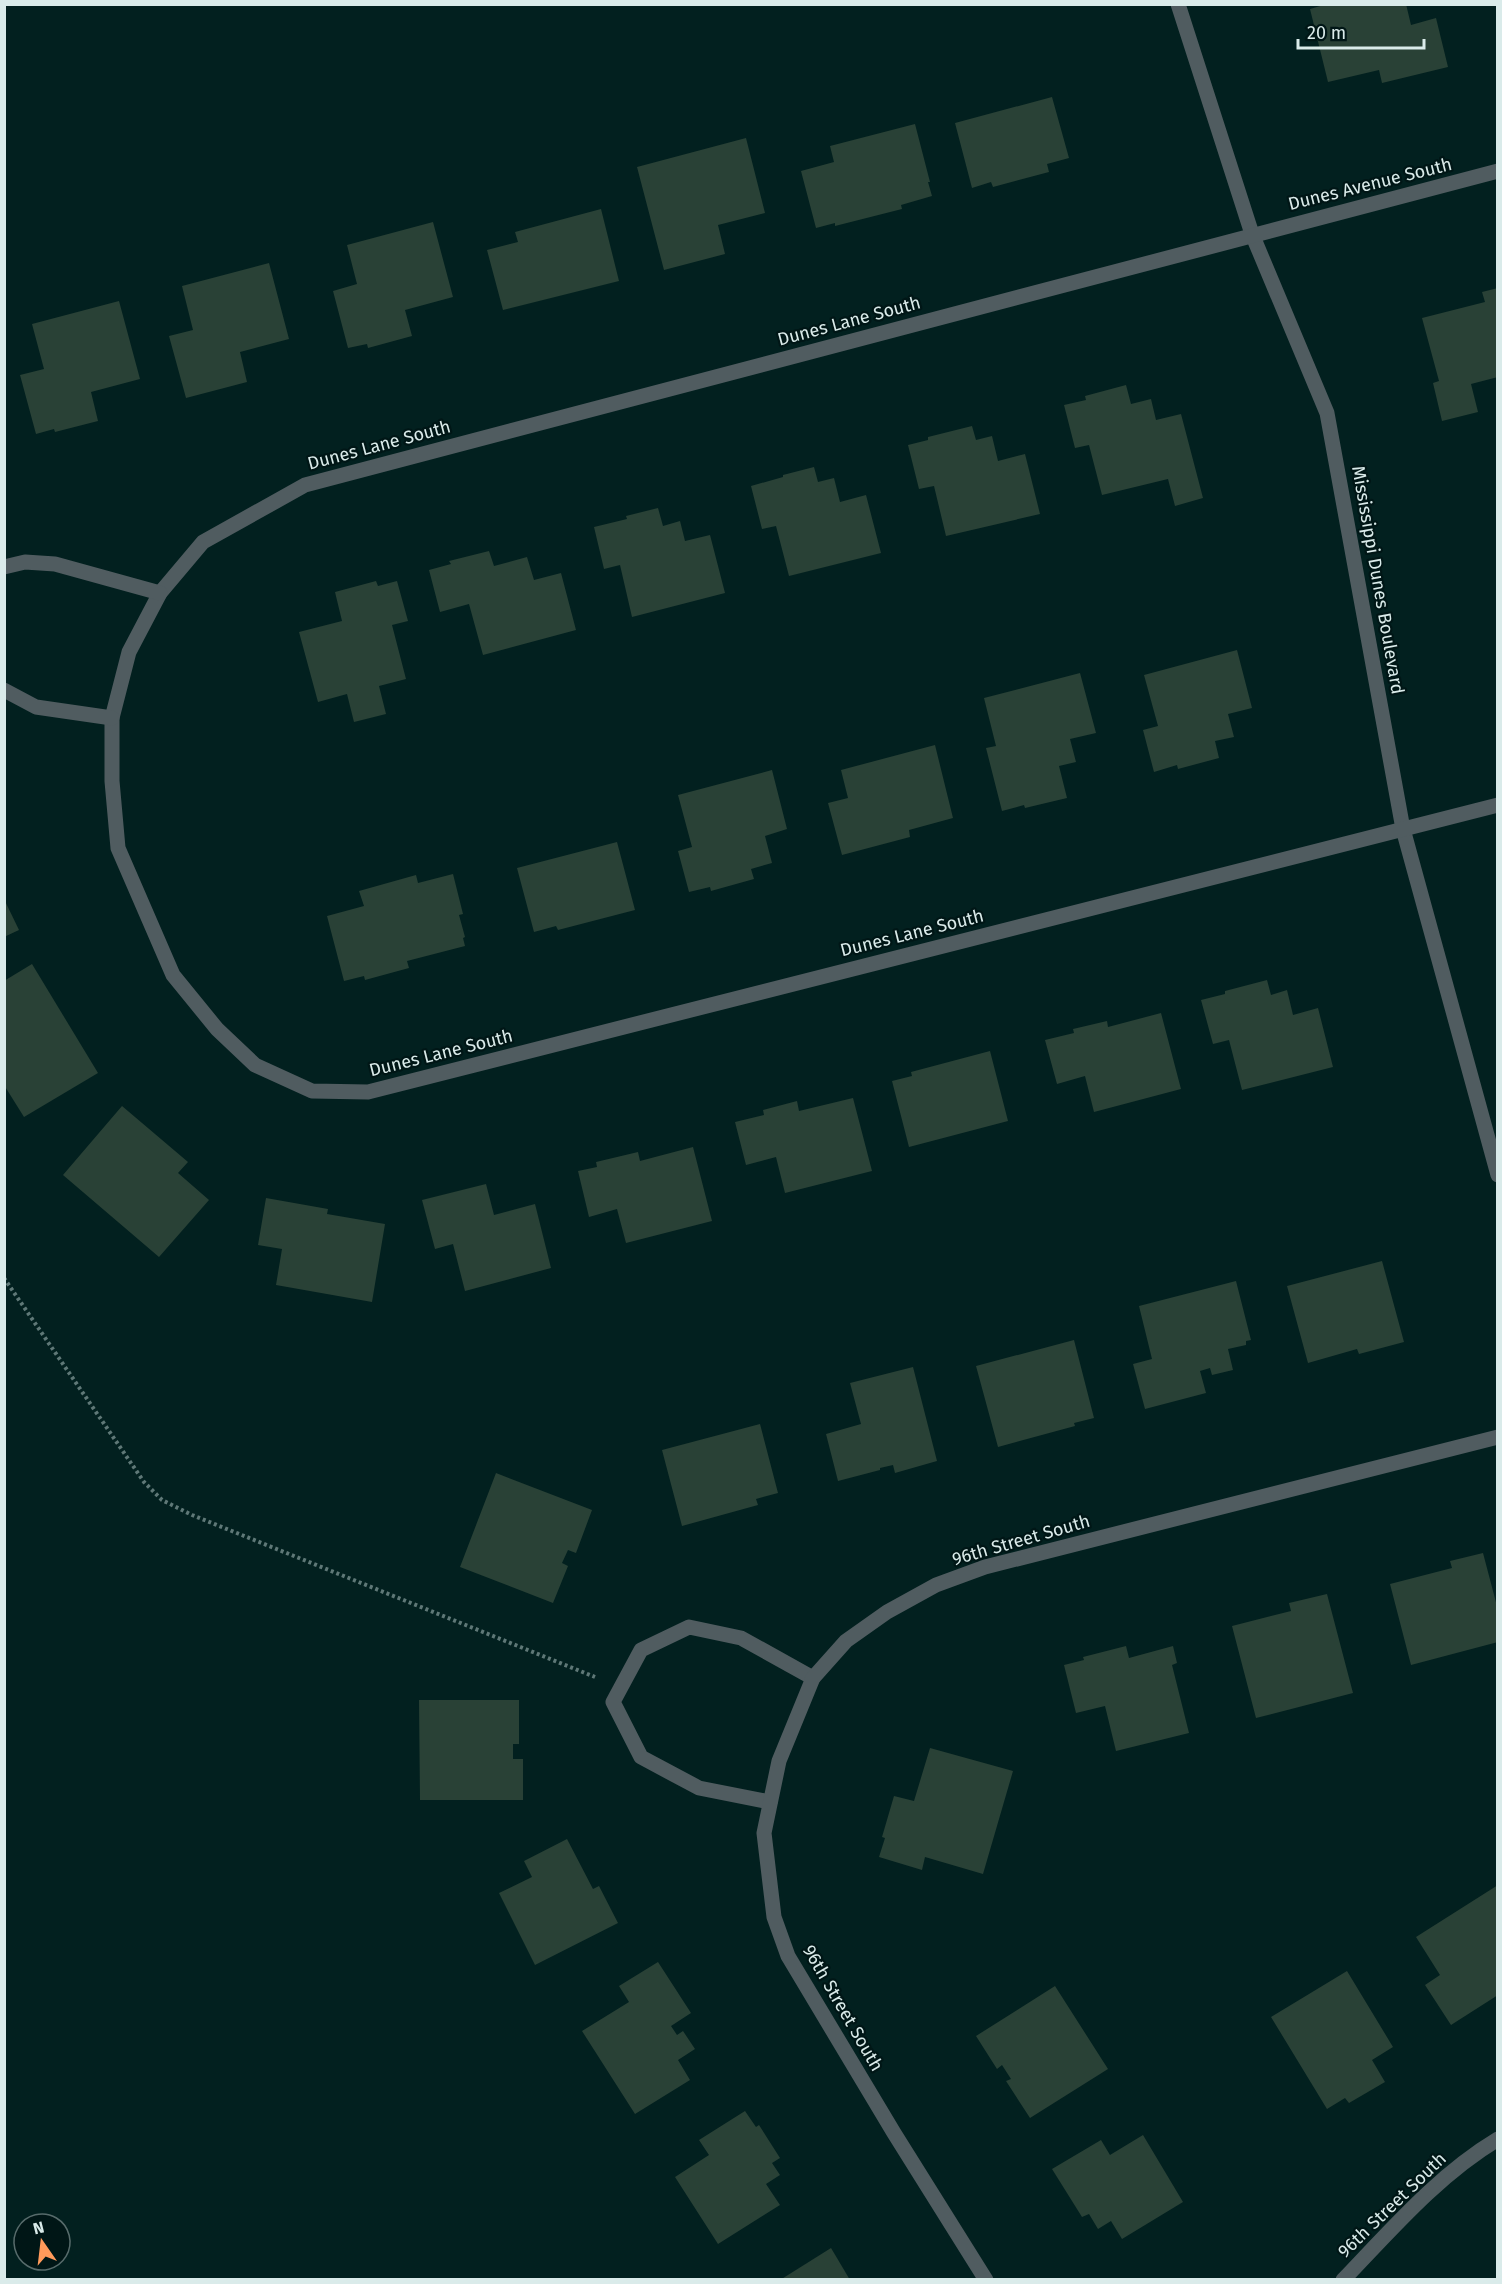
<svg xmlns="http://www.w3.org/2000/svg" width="1502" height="2284" font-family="'Fira Sans',sans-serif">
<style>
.building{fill:#294136}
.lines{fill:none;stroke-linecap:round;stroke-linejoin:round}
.path{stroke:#5f7877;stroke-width:4;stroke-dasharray:3 3;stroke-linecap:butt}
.minor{stroke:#505c60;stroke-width:15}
.labels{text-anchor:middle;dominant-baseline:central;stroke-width:4.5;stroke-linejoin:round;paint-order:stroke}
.street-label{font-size:18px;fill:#daebea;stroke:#001616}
</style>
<rect width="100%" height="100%" fill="#02201f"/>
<!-- building -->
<g class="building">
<polygon points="1327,4 1406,4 1411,25 1436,18 1448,67 1382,83 1379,70 1328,82 1310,9"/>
<polygon points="1052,97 1069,158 1047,164 1049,172 993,187 991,182 972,188 955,123"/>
<polygon points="915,124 930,182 928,182 932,196 901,205 902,209 835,226 835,223 816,228 801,171 834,162 830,146"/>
<polygon points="746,138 765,213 718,225 725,254 664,270 637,167"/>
<polygon points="601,209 619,281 503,310 487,250 518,242 515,232"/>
<polygon points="433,222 453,297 405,310 412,336 368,348 367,344 348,348 333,291 357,284 347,245"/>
<polygon points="269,263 289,339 240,352 247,382 186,398 169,336 193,330 182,286"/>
<polygon points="1498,288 1498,377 1471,384 1478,412 1442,421 1433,383 1439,381 1422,318 1485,302 1482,292"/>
<polygon points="119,301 140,379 91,392 98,421 55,432 54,429 36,434 20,375 44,369 32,324"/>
<polygon points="1126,385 1131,404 1151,399 1156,420 1181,414 1203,498 1175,506 1168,479 1102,495 1089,445 1075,448 1064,405 1086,400 1085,396"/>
<polygon points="972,426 976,440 992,436 998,461 1025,454 1040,514 946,536 934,486 919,489 908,445 928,440 928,437"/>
<polygon points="814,467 818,482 834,478 840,502 866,495 881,553 789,576 776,526 762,529 751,486 783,477 783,475"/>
<polygon points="658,508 663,526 680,521 685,541 710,535 725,593 632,617 620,565 604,569 594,527 627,519 626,516"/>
<polygon points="489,551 494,566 527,557 534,580 561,573 576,630 483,655 469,604 440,612 429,570 451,564 449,561"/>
<polygon points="376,581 378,586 397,581 408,621 392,625 406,679 379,686 386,714 354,722 347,694 318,702 299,632 342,621 335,592"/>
<polygon points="1237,650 1252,708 1228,714 1234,737 1215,741 1219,758 1178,769 1177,765 1154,772 1143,730 1158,726 1144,675"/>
<polygon points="1080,673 1096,733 1070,739 1076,762 1059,766 1067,798 1025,808 1024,805 1002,811 986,748 996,746 984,698"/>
<polygon points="935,745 953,818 909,830 910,837 842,855 828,803 848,798 841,770"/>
<polygon points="772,770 787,829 765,836 772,863 751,869 754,879 711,891 710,887 689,892 678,851 692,847 678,795"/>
<polygon points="617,842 635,910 558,930 556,926 534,932 517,868"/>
<polygon points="453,874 463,914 459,915 465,937 463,938 465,946 407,961 409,968 365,980 364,976 344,981 327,916 364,906 359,891 416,875 418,883"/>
<polygon points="4,899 19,930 4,937"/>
<polygon points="32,964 98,1073 24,1117 4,1085 4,981"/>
<polygon points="1267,980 1271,995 1287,990 1293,1015 1318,1008 1333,1067 1242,1090 1229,1040 1213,1044 1201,1000 1225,994 1225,991"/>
<polygon points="1161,1013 1181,1089 1094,1112 1085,1076 1057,1084 1045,1040 1074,1033 1073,1029 1107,1021 1108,1027"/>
<polygon points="990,1051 1008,1121 909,1147 892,1081 912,1076 911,1072"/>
<polygon points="853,1098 872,1171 785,1193 776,1157 746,1165 735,1122 764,1115 763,1110 797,1101 799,1111"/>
<polygon points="122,1106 188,1162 178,1173 209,1200 159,1257 63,1175"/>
<polygon points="693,1147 712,1221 626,1243 617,1209 589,1217 578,1171 597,1167 596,1162 638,1152 640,1161"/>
<polygon points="486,1184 494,1215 535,1204 551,1268 465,1291 453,1244 435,1249 422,1200"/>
<polygon points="266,1198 328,1209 327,1214 385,1224 372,1302 276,1285 282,1249 258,1245"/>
<polygon points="1382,1261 1404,1342 1359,1354 1357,1349 1308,1363 1287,1286"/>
<polygon points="1236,1281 1251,1340 1246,1341 1246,1345 1228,1349 1233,1370 1212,1375 1210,1368 1200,1371 1206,1393 1145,1409 1133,1364 1152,1359 1139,1306"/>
<polygon points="1074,1340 1094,1418 1074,1423 1075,1426 998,1447 976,1366"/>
<polygon points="913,1367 937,1461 895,1473 893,1465 880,1468 880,1470 838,1481 826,1434 861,1424 850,1383"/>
<polygon points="760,1424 778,1493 756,1499 758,1505 682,1526 662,1450"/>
<polygon points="496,1473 592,1510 576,1553 568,1550 562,1563 568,1566 553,1603 460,1567"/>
<polygon points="1483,1553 1498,1610 1498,1642 1411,1665 1390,1584 1452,1568 1450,1561"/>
<polygon points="1327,1594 1353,1693 1256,1718 1232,1626 1291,1611 1289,1603"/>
<polygon points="1126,1646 1129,1658 1173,1646 1177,1663 1172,1665 1189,1733 1116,1751 1105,1706 1076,1713 1064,1665 1084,1660 1083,1657"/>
<polygon points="419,1700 519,1700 519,1744 513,1744 513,1759 523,1759 523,1800 420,1800"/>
<polygon points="930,1748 1013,1771 983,1874 925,1857 922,1870 879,1857 885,1838 882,1837 894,1796 914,1801"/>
<polygon points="567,1839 593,1889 599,1886 618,1923 535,1965 499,1893 532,1877 524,1861"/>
<polygon points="1498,1885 1498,1995 1451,2025 1425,1985 1440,1975 1416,1937"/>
<polygon points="658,1962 691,2013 671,2026 677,2035 683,2031 695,2049 678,2060 690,2080 635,2114 582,2031 629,2002 619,1986"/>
<polygon points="1347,1971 1393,2047 1372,2060 1385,2082 1349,2103 1345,2098 1327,2109 1271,2017"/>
<polygon points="1055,1986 1108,2069 1030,2118 1006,2081 1011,2079 1002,2065 997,2069 976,2036"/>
<polygon points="745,2111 756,2127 759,2125 780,2158 772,2163 780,2175 766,2184 780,2205 718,2244 675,2177 709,2155 699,2140"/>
<polygon points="1143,2135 1183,2202 1122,2239 1111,2221 1098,2229 1089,2214 1082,2217 1052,2169 1101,2140 1110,2155"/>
<polygon points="831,2248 850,2280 780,2280"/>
</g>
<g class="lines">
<!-- path -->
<polyline class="path" points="4,1278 144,1482 162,1500 192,1515 595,1677"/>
<!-- minor -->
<g class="minor">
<polyline points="1178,4 1252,234 1327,413 1403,829 1498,1175"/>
<polyline points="1498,171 305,485 203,542 160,593 129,652 112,718 112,781 118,848 173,975 217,1029 255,1065 312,1091 368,1092 1498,805"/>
<polyline points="4,567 25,562 55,564 160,593"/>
<polyline points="4,690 36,707 112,718"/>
<polyline points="770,1802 699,1788 641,1757 613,1702 641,1650 689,1627 741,1638 813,1678"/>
<polyline points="986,2280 894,2133 788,1956 774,1917 764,1833 779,1761 813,1678 846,1641 887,1612 936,1585 985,1567 1498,1437"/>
<path d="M1343 2280C1391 2230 1438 2175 1498 2139"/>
</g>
</g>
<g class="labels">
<!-- street labels -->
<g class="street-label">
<text transform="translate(1370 184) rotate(-14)">Dunes Avenue South</text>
<text transform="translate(849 321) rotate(-15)">Dunes Lane South</text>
<text transform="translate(379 445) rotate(-15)">Dunes Lane South</text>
<text transform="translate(1378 580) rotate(80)">Mississippi Dunes Boulevard</text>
<text transform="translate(912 933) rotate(-14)">Dunes Lane South</text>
<text transform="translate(441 1053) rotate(-14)">Dunes Lane South</text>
<text transform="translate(1021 1540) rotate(-16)">96th Street South</text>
<text transform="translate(843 2008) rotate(60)">96th Street South</text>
<text transform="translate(1392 2205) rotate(-44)">96th Street South</text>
</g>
</g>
<!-- border -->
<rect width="1502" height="2284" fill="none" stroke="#daebea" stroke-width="12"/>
<!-- north arrow -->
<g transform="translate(42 2242) rotate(346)"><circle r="28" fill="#001616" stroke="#576b6b" stroke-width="1.5"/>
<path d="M0-4.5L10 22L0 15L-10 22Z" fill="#ff9a5b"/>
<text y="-9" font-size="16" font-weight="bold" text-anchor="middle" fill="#daebea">N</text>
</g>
<!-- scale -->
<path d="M1298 39v9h126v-9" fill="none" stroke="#daebea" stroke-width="3"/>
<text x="1307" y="39" font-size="18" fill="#daebea" stroke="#001616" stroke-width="4.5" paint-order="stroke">20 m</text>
</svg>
